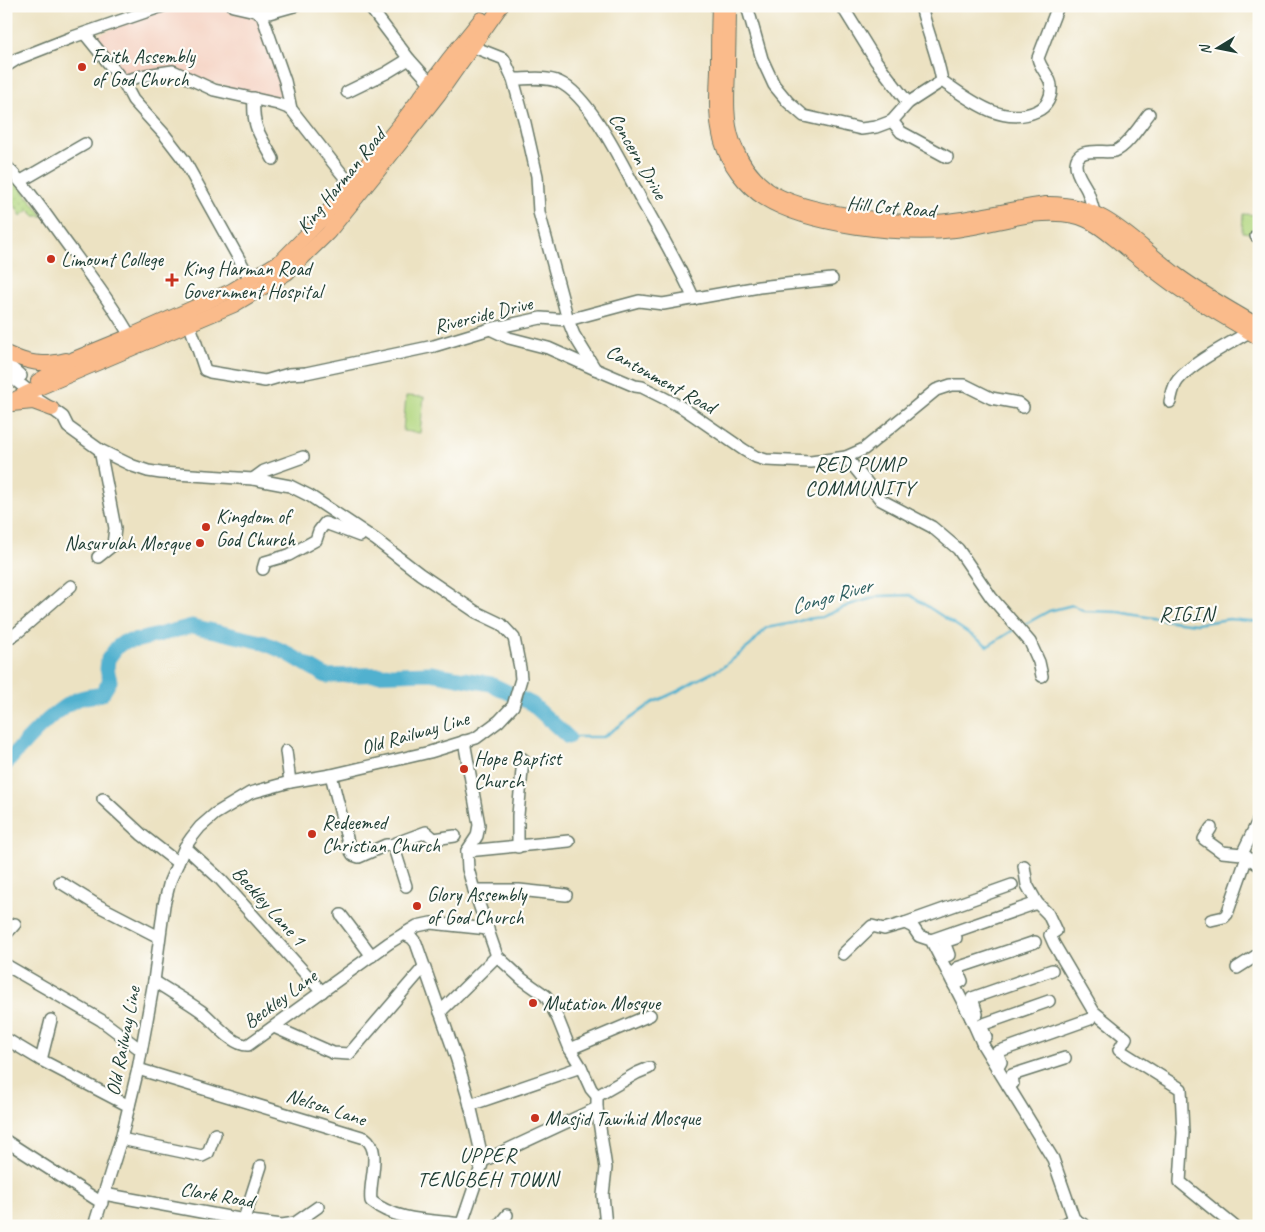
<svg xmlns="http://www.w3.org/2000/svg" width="1265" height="1232" font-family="Caveat,sans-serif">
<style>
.built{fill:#f5d2c2}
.grass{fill:#b2d780;stroke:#688a5a}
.park{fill:url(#park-dots);stroke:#688a5a}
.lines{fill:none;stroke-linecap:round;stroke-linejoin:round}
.stream{stroke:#51b1cf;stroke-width:2.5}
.river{stroke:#51b1cf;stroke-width:15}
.minor-casing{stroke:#677766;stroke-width:14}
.major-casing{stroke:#677766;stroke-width:16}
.minor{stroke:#fff;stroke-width:11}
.major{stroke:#fabb8b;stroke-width:14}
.poi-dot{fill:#c8321e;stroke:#fdfcf7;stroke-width:2}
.labels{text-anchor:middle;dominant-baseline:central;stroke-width:4.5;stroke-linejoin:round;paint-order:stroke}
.poi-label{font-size:20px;fill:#1f3d34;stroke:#fdfcf7;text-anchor:start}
.street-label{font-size:20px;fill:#1f3d34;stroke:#fdfcf7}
.neighbourhood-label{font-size:21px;letter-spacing:1px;fill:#1f3d34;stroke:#fdfcf7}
.water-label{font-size:21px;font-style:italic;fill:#2e6062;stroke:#fdfcf7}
</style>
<defs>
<pattern id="park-dots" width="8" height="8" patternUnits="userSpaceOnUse" patternTransform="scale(1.25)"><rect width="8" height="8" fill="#b2d780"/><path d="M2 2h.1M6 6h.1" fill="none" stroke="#99b96f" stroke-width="1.8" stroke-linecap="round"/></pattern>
</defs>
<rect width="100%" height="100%" fill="#fdfcf7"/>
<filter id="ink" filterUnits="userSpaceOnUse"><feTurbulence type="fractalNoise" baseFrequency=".02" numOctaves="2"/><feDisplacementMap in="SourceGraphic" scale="10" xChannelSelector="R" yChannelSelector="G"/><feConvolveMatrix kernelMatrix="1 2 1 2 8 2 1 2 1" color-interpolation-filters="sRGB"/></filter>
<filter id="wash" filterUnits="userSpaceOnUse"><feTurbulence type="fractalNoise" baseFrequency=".0096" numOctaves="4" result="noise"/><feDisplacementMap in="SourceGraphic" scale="20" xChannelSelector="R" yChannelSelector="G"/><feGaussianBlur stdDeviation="1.12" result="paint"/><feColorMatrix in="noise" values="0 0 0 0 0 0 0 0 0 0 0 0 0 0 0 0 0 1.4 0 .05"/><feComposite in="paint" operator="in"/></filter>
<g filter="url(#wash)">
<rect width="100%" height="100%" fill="#ece2c2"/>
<!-- built -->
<polygon class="built" points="177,6 211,6 257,17 289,105 178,72 124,81 90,38 144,16"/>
<!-- grass -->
<g class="grass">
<polygon points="1243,214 1259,215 1259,234 1242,232"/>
<polygon points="406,396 424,397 420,433 403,431"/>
</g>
<!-- park -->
<polygon class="park" points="6,168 43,216 35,216 29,210 21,216 6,191"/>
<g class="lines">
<!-- stream -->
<g class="stream">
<polyline points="1020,627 1049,611 1073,605 1084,611 1119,612 1164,620 1196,624 1229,619 1259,622"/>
<polyline points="568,737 603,737 652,703 678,691 701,678 723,667 751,645 766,628 793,623 806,619 822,617 849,605 880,596 910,595 988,646 1015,629"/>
</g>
<!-- river -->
<path class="river" d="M6 764C22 745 55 708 78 699 85 696 94 696 102 694L110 681 107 669 108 659 117 647 124 642 139 640 192 626 262 642 285 652 326 676 431 673 491 684 532 704 568 737"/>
</g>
</g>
<g filter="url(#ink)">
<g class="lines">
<defs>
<g id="minor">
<polyline points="233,6 255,11 262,15 285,81 291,109 338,169 356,191"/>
<polyline points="369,6 409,59 435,88"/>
<polyline points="747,6 762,59 774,85 788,102 804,116 861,129 876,127 892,121 908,103 942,81"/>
<polyline points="842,6 876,61 908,103"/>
<path d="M921 6C927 32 938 56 942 81"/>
<polyline points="262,15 294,6"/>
<polyline points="85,34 123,81 133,100 164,134 184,160 254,286"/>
<polyline points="466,44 504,59 513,79 525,123 537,176 539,212 568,320 574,335 595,369 635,386 642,387 662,397 683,408 744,450 756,457 766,460 811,462 846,457 864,449 936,390 951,385 965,385 991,398 1018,403 1023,407"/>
<polyline points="6,66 17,59 73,37 163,6"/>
<path d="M513 79C527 79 546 76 559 82 591 96 625 170 642 201 660 233 679 265 694 299"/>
<polyline points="123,81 146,75 173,71 214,90 278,104 291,109"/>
<path d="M942 81C970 100 1002 127 1037 111 1047 107 1052 96 1051 86 1051 77 1040 69 1038 58L1058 6"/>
<polyline points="347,92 386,73 409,59"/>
<path d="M254 98C252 129 260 134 273 159"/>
<polyline points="892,121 901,132 947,157"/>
<path d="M6 166C31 191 49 220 70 248 92 278 116 310 134 343"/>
<polyline points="21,181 85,144"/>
<path d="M1094 212C1092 205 1090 197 1087 190 1083 182 1076 174 1076 165 1076 145 1104 154 1115 151 1127 147 1141 124 1149 114"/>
<polyline points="1256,236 1259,237"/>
<polyline points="187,317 205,370 210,372 265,381 289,374 306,373 434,346 490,329 541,318 568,320 639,301 663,304 759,287 832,279"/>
<polyline points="490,329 509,338 548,348 595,369"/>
<polyline points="6,363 21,376"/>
<polyline points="6,373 25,388 27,393 52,409 63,417 68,427 100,450 133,466 148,471 161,473 253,479 290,486 310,496 376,540 420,574 476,612 501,624 514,638 520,668 521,679 513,706 499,721 476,738 430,752 331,775 290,782 250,793 215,814 200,827 192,837 185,847 170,881 164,905 154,981 138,1069 121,1139 94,1226"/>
<path d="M1170 402C1172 394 1173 386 1178 380 1193 362 1229 344 1249 332"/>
<polyline points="846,457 881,500 932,527 958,549 991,597 1030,642 1039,662 1042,676"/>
<polyline points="253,479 264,471 303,457"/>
<polyline points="98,557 113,545 115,528 100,450"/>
<polyline points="263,569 265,562 289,555 316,540 319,531 325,523 360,536"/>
<polyline points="6,640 18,632 71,586"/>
<polyline points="464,741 479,825 477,836 467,851 468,869 474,890 497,956 522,979 546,996 558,1019 570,1049 581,1067 591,1089 597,1096 597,1108 606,1168 603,1195 606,1226"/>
<polyline points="286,751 290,782"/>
<polyline points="331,775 350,850 353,855 359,857 386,845 391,845 394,848 406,886"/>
<polyline points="103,799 142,835 178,863"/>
<polyline points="1211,828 1204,839 1222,852 1242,854 1259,865"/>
<polyline points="391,845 426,832 434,839 455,836"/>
<polyline points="185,847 221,880 322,992"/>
<polyline points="518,847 518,815 523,759"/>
<polyline points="467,851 569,841"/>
<polyline points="1242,854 1259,819"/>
<polyline points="1024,866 1027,885 1037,903 1048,914 1056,931 1050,935 1054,944 1094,1012 1126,1038 1119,1050 1181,1089 1183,1133 1180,1182 1234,1226"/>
<polyline points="60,882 97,905 159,937"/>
<polyline points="474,890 519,890 566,895"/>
<polyline points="341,915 372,956"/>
<polyline points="1211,920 1224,917 1227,914 1247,857"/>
<polyline points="905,923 1012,885"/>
<polyline points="6,934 15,924"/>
<polyline points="404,934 412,938 416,943 457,1060 470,1105 483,1161"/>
<polyline points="931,940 1037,903"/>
<polyline points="843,954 872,926 884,929 905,923 913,927 919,936 931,940 971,1018 983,1045 1053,1159 1074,1219 1086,1226"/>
<polyline points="941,958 949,955 944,942 956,938"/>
<polyline points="6,965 101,1020 141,1050"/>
<polyline points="1237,968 1259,954"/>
<path d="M154 981C169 991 186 1000 201 1011 213 1020 232 1046 248 1045L389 943 417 926 431 923 488 929"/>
<polyline points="954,985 962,981 957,968 1035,942"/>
<polyline points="440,1012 497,956"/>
<polyline points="971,1018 977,1014 972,998 1052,970"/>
<polyline points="274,1027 333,1053 349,1054 423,968"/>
<polyline points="986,1037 981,1025 1049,1001"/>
<polyline points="6,1039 41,1060 129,1106"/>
<polyline points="570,1049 650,1015"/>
<polyline points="41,1060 51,1020"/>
<path d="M138 1069 365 1138C383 1151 368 1182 371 1201 395 1221 432 1220 462 1224"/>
<polyline points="997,1069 1001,1062 997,1052 1090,1019"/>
<polyline points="1008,1086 1013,1083 1012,1075 1065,1058"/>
<polyline points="597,1096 637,1073 649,1068"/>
<polyline points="470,1105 581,1067"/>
<polyline points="121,1139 202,1156 208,1153 215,1134"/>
<polyline points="6,1141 102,1203"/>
<polyline points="104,1194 250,1221 282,1225 295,1223 318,1207"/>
<polyline points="244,1219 261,1166"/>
<polyline points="461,1226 483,1161 597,1108"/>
<polyline points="498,1226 507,1215"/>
<polyline points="1061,1226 1074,1219"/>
</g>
<g id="major">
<path d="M719 6C718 28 718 49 718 70 717 94 715 119 722 142 728 163 745 186 764 198 809 226 902 236 955 230 994 226 1034 207 1074 216 1093 220 1107 233 1122 245 1138 258 1155 272 1172 284 1200 304 1230 320 1259 338"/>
<path d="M729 6C729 28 728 49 728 71 727 94 725 119 733 142 740 161 752 178 768 190 800 212 898 225 937 222 974 219 1010 209 1046 204 1105 202 1134 243 1177 275 1203 294 1231 310 1259 326"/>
<path d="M6 353C28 363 42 366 66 360"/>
<polyline points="38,381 74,359 130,336 231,291 282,260 322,219 401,123 448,60 481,19"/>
<polyline points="6,404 27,393 234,305 287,273 328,233 387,160 439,94 501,6"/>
<polyline points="12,404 33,402 52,409"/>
</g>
</defs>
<!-- minor casing -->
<use href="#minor" class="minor-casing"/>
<!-- major casing -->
<use href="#major" class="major-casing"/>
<!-- minor -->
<use href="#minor" class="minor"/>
<!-- major -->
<use href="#major" class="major"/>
</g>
</g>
<!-- markers -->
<g class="poi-dot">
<circle cx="82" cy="67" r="5"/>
<circle cx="51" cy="259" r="5"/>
<path d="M169.5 272.5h5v5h5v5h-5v5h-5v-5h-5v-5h5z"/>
<circle cx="206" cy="527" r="5"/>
<circle cx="200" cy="543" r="5"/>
<circle cx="464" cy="769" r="5"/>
<circle cx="312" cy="834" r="5"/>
<circle cx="417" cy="906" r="5"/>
<circle cx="533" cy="1003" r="5"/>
<circle cx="535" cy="1118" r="5"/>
</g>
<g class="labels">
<!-- poi labels -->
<g class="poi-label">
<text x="92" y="56">Faith Assembly<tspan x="92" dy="23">of God Church</tspan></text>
<text x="61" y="259">Limount College</text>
<text x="183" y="268">King Harman Road<tspan x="183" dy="23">Government Hospital</tspan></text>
<text x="216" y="516">Kingdom of<tspan x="216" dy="23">God Church</tspan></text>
<text x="190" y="543" text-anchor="end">Nasurulah Mosque</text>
<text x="474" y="758">Hope Baptist<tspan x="474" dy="23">Church</tspan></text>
<text x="322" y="822">Redeemed<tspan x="322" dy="23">Christian Church</tspan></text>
<text x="427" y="894">Glory Assembly<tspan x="427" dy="23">of God Church</tspan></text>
<text x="543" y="1003">Mutation Mosque</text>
<text x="545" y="1118">Masjid Tawihid Mosque</text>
</g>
<!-- street labels -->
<g class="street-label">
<text transform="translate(638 156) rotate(60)">Concern Drive</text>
<text transform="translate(341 181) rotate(-51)">King Harman Road</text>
<text transform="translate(891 207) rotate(5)">Hill Cot Road</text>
<text transform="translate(483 315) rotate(-14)">Riverside Drive</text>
<text transform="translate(661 379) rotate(29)">Cantonment Road</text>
<text transform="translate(415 733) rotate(-16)">Old Railway Line</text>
<text transform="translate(269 906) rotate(48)">Beckley Lane 1</text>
<text transform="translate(280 999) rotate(-36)">Beckley Lane</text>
<text transform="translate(123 1041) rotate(-79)">Old Railway Line</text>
<text transform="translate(326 1107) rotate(18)">Nelson Lane</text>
<text transform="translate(217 1195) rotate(10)">Clark Road</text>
</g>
<!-- neighbourhood labels -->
<g class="neighbourhood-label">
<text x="860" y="464">RED PUMP<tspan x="860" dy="24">COMMUNITY</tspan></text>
<text x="1187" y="614">RIGIN</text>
<text x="488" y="1155">UPPER<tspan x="488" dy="24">TENGBEH TOWN</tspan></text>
</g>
<!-- water labels -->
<g class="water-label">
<text transform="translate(831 596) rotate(-16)">Congo River</text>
</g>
</g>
<!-- margin -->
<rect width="1265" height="1232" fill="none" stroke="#fdfcf7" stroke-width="25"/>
<!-- north arrow -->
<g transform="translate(1218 48) rotate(260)" stroke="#fdfcf7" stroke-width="4" paint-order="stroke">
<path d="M0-4L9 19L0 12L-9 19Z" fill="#1f3d34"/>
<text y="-8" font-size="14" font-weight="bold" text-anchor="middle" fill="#1f3d34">N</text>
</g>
</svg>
